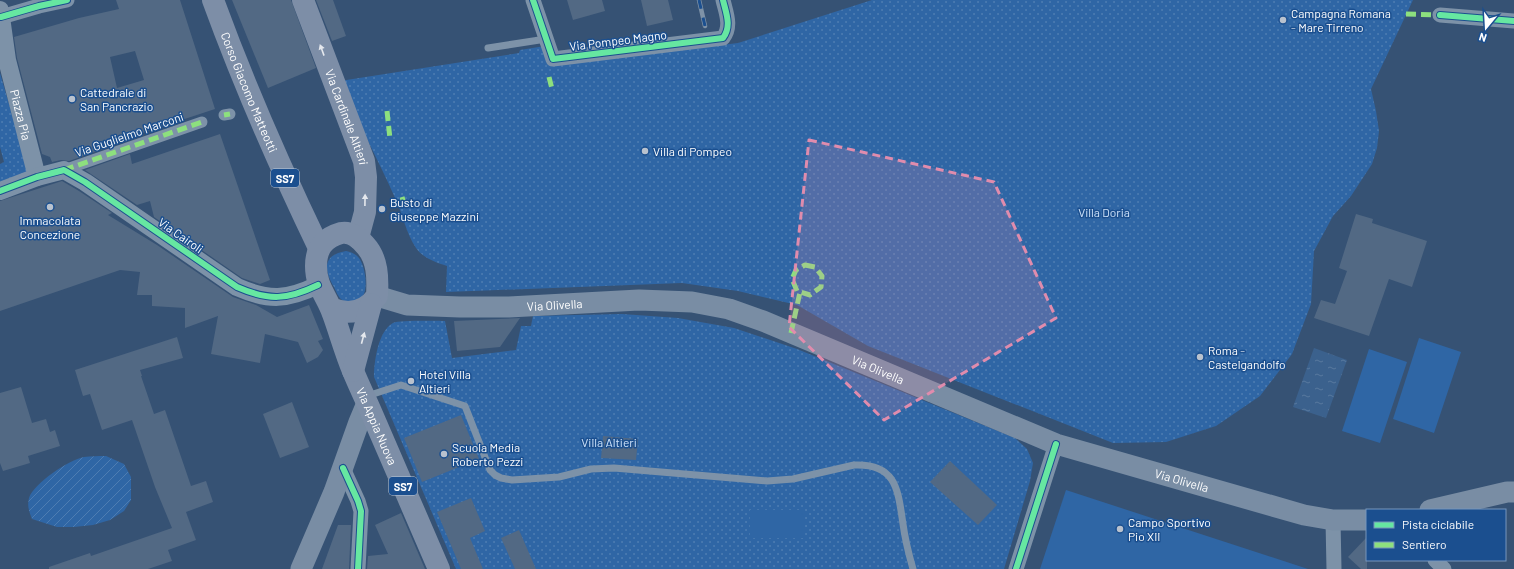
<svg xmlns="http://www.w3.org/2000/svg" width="1514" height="569" font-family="Barlow,sans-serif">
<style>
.grass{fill:url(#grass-dots)}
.garden{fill:url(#garden-furrows)}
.pitch{fill:#2f66a5}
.water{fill:url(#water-ripples)}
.building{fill:#526984;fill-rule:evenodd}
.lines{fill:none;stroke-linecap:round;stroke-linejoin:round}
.service{stroke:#7d92a8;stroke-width:7}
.pedestrian{stroke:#7d92a8;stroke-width:11}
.minor{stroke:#7d92a8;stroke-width:15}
.tertiary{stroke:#7d92a8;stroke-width:18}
.secondary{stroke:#798da4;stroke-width:21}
.primary{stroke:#7d8ea7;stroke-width:22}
.rail-casing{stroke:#7e92a7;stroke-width:4.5}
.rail{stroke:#1b4f8f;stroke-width:3;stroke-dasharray:9;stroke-linecap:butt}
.quiet{stroke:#8de07e;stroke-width:5;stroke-dasharray:10 5;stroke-linecap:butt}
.cycleway-casing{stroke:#1b4f8f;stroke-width:8}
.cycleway{stroke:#66e7a1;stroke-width:6}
.oneway{fill:#e5e8ed}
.marked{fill:#e08cad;fill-opacity:0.2;stroke:#e08cad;stroke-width:3;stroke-dasharray:8 5;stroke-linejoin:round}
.poi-dot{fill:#b9c2ce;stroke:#1b4f8f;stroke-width:1.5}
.labels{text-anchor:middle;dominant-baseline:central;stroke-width:3;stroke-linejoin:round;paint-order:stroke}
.shield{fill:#1b4f8f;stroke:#bbcadd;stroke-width:1}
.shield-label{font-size:11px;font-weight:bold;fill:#fff}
.poi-label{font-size:12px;fill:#fff;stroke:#1b4f8f;text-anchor:start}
.street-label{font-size:12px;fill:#fff;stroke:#1b4f8f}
.park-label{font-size:12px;fill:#cfe3fa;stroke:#1b4f8f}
</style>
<defs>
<pattern id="grass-dots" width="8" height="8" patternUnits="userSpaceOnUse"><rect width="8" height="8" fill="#2f66a5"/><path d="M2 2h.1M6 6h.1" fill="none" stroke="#4e7db2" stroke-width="1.8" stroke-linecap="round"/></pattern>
<pattern id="garden-furrows" width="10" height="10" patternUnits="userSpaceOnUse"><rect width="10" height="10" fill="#2f66a5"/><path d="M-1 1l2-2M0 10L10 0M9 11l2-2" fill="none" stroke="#4e7db2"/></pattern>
<pattern id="water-ripples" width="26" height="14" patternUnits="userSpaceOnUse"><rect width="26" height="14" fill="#3b618d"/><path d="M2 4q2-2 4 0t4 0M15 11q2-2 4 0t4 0" fill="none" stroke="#58799e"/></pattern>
</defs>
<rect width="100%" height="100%" fill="#365274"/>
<!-- grass -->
<g class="grass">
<path d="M872 0H1413L1371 89 1376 111 1379 131 1377 148 1372 164 1351 196 1333 216 1314 251 1311 304 1292 354 1260 396 1216 426 1166 442 1113 443 868 346 797 305 738 291 682 283 446 292 447 266C435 262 423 258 416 248 406 233 403 215 396 200 378 159 357 121 340 81L519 53 520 50 545 46 552 66 738 43Z"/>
<polygon points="0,73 29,173 0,183 0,164 4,162 0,147"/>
<path d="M346 251C351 252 356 254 359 258 365 266 369 289 362 297 358 302 348 303 342 300 338 297 336 291 334 287 324 270 322 255 346 251Z"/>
<path d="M622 314 678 318 734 328 797 349 1015 438 1027 449 1033 463 1030 481 1004 569H456L374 377C374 362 378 331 393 323 399 320 436 321 445 321L452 358 516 350 521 326H531L533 316Z"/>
</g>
<!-- garden -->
<path class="garden" d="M106 456 124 464 131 477V500L124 511 110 520 93 525 74 527H57L32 519C29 511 27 506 29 498 34 483 69 460 84 457 91 456 99 456 106 456Z"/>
<!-- pitch -->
<g class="pitch">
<polygon points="1419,338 1461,352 1434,433 1393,419"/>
<polygon points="1369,349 1407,362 1380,443 1342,431"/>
<polygon points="1066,490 1308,569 1040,569"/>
<rect x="750" y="510" width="53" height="28"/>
</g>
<!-- water -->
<polygon class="water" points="1314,348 1347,360 1326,418 1293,407"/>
<!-- building -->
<g class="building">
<path d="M116 0H180L215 109 127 138 128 140 69 161 61 160 52 162 50 157 42 154 17 58 14 37 79 18 119 9ZM135 51 144 80 117 88 110 57Z"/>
<polygon points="232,0 291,0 316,68 268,88"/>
<polygon points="316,0 333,0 346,36 332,41"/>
<polygon points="567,0 602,0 605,11 573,20"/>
<polygon points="641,0 668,0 673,20 647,26"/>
<polygon points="220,134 270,280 260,284 242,278 154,217 150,201 137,205 85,170 130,154 132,164"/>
<polygon points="62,181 79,191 112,213 108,215 157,245 233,297 256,305 277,317 309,305 323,339 318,341 323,350 318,357 307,363 298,342 265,334 260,363 211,354 218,316 185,328 185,308 152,306 152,295 137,295 140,272 120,270 0,311 0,201"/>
<polygon points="1356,214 1373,219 1372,223 1427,241 1412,287 1389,279 1369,336 1314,318 1321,300 1335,304 1347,271 1339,268"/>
<polygon points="520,318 500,347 457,351 454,321"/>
<polygon points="177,337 183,358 140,370 142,376 141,376 154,414 165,410 191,486 206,481 213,502 186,512 196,540 168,550 172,561 148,569 49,569 49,567 90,553 91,556 172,528 155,487 132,420 102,430 90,394 83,396 75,370"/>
<polygon points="21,387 32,423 46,419 50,432 55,430 60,446 28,456 30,463 3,471 0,463 0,393"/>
<polygon points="292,402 309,447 280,458 263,414"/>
<polygon points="461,415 479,459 422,482 404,438"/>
<polygon points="603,436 638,439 636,460 601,458"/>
<polygon points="950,461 997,505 978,525 930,482"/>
<polygon points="471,498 485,531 470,538 483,569 461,569 437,512"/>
<polygon points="401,513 425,569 367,569 368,556 388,554 375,525"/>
<polygon points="338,525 351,525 349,569 322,569"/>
<polygon points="519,530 536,569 515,569 501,538"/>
<polygon points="1367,537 1367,569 1361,569 1348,557"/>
</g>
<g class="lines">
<!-- service -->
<g class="service">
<polyline points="488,48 546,39"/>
<path d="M367 396 401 385 465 406 490 470 495 475 501 478 512 480 559 477 591 469 614 468 767 481 793 479 854 465C897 463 898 491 903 524 905 539 909 555 913 569"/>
</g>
<!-- pedestrian -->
<g class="pedestrian">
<polyline points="224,115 230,114"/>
<polyline points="64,170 202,122"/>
</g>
<!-- minor -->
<g class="minor">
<path d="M533 0 553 59 723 38C732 26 726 13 723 0"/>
<polyline points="1440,15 1514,21"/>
<polyline points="1,17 39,6 67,0"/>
<polyline points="343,468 358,501 361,511 358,569"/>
<polyline points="1333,520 1334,569"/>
<polyline points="1435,560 1444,569"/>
<polyline points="1016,569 1056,444"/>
</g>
<!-- tertiary -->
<g class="tertiary">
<path id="s1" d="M0 10 7 60 37 177"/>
<path d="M0 191 37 177 64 170 85 182 237 287C269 301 287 300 318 285"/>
</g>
<!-- secondary -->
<g class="secondary">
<path id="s2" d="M377 296 407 305 460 307H509L639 300 692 302 729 309 763 321 1056 444 1304 515 1333 520H1367"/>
<polyline points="1430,510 1507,492 1514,492"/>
<polyline points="301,569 334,492 359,422 367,403"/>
</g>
<!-- primary -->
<g class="primary">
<path id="s3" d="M213 0C244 85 280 167 319 248"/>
<path id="s4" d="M303 0 364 161 366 177 365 212 358 238"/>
<path id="s5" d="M331 308C349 316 366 311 377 296 378 278 378 259 365 245 359 238 351 231 341 233 324 238 316 248 316 266 316 287 327 296 333 314 340 333 345 352 353 371 360 388 368 404 375 421 396 470 418 520 439 569"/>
<polyline points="353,371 371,304"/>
</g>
<defs>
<polyline id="rail" points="699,0 705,26"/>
</defs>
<!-- rail casing -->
<use href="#rail" class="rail-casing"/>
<!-- rail -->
<use href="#rail" class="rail"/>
<!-- quiet -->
<g class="quiet">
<polyline points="1406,14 1440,15"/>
<polyline points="549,77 552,89"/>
<polyline points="387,111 390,139"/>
<polyline points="224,115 230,114"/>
<polyline points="64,170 202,122"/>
<polyline points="402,197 404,203"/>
<polygon points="805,265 815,267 822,276 821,287 810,295 797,291 792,279 796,270"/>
<polyline points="791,333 800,292"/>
</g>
<defs>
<g id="cycleway">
<path d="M533 0 553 59 723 38C732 26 726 13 723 0"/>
<polyline points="1440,15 1514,21"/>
<polyline points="1,17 39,6 67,0"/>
<path d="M0 191 37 177 64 170 85 182 237 287C269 301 287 300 318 285"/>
<polyline points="343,468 358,501 361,511 358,569"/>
<polyline points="1016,569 1056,444"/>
</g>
</defs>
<!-- cycleway casing -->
<use href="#cycleway" class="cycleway-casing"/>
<!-- cycleway -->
<use href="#cycleway" class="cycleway"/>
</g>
<!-- one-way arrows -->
<defs><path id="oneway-solid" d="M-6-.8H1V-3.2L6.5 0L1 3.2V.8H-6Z"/></defs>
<g class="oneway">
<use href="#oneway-solid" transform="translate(322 50) rotate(-110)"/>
<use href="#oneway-solid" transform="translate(365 200) rotate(-89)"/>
<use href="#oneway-solid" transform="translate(363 338) rotate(-75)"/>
</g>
<!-- marked area -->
<path class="marked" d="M809 140 994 182 1056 318 884 420 789 327Z"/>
<!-- markers -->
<g class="poi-dot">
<circle cx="1283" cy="20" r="4"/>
<circle cx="72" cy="99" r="4"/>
<circle cx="645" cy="151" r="4"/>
<circle cx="50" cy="207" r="4"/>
<circle cx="382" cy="209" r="4"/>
<circle cx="1200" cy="357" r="4"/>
<circle cx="411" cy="381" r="4"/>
<circle cx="444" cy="454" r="4"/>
<circle cx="1120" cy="529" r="4"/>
</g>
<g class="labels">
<!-- shield labels -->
<g class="shield">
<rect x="271" y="169" width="28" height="18" rx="3"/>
<rect x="389" y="477" width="28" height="18" rx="3"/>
</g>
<g class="shield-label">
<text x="285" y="178">SS7</text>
<text x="403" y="486">SS7</text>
</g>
<!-- poi labels -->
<g class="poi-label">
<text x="1291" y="13">Campagna Romana<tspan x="1291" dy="14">- Mare Tirreno</tspan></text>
<text x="80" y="92">Cattedrale di<tspan x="80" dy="14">San Pancrazio</tspan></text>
<text x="653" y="151">Villa di Pompeo</text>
<text x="390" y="202">Busto di<tspan x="390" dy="14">Giuseppe Mazzini</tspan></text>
<text x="50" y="220" text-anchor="middle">Immacolata<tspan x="50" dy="14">Concezione</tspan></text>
<text x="1208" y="350">Roma -<tspan x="1208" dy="14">Castelgandolfo</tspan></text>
<text x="419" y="374">Hotel Villa<tspan x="419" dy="14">Altieri</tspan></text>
<text x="452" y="447">Scuola Media<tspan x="452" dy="14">Roberto Pezzi</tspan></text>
<text x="1128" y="522">Campo Sportivo<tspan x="1128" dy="14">Pio XII</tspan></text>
</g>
<!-- street labels -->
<g class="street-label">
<text transform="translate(618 40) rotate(-7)">Via Pompeo Magno</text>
<text stroke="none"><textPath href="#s3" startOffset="99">Corso Giacomo Matteotti</textPath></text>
<text stroke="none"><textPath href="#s1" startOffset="107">Piazza Pia</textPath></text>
<text stroke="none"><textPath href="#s4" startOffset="125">Via Cardinale Altieri</textPath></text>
<text transform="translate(129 134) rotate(-19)">Via Guglielmo Marconi</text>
<text transform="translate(181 235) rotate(35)">Via Cairoli</text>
<text stroke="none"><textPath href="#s2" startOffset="179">Via Olivella</textPath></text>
<text stroke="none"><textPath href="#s2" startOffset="515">Via Olivella</textPath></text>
<text stroke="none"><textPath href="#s5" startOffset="351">Via Appia Nuova</textPath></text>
<text stroke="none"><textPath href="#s2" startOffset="839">Via Olivella</textPath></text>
</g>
<!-- park labels -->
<g class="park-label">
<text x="1104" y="212">Villa Doria</text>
<text x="609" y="442">Villa Altieri</text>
</g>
</g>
<!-- legend -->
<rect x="1366" y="509" width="140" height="52" fill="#1b4f8f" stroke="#7695bc"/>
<rect x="1374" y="522" width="20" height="6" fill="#66e7a1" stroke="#7695bc"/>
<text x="1402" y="529" font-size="12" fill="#ffffff">Pista ciclabile</text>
<rect x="1374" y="542" width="20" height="6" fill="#8de07e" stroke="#7695bc"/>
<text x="1402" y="549" font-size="12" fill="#ffffff">Sentiero</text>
<!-- north arrow -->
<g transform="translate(1486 28) rotate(198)" stroke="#1b4f8f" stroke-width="3" paint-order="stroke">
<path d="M0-3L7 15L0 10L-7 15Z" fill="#ffffff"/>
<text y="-6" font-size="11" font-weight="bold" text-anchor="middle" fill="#ffffff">N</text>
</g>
</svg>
